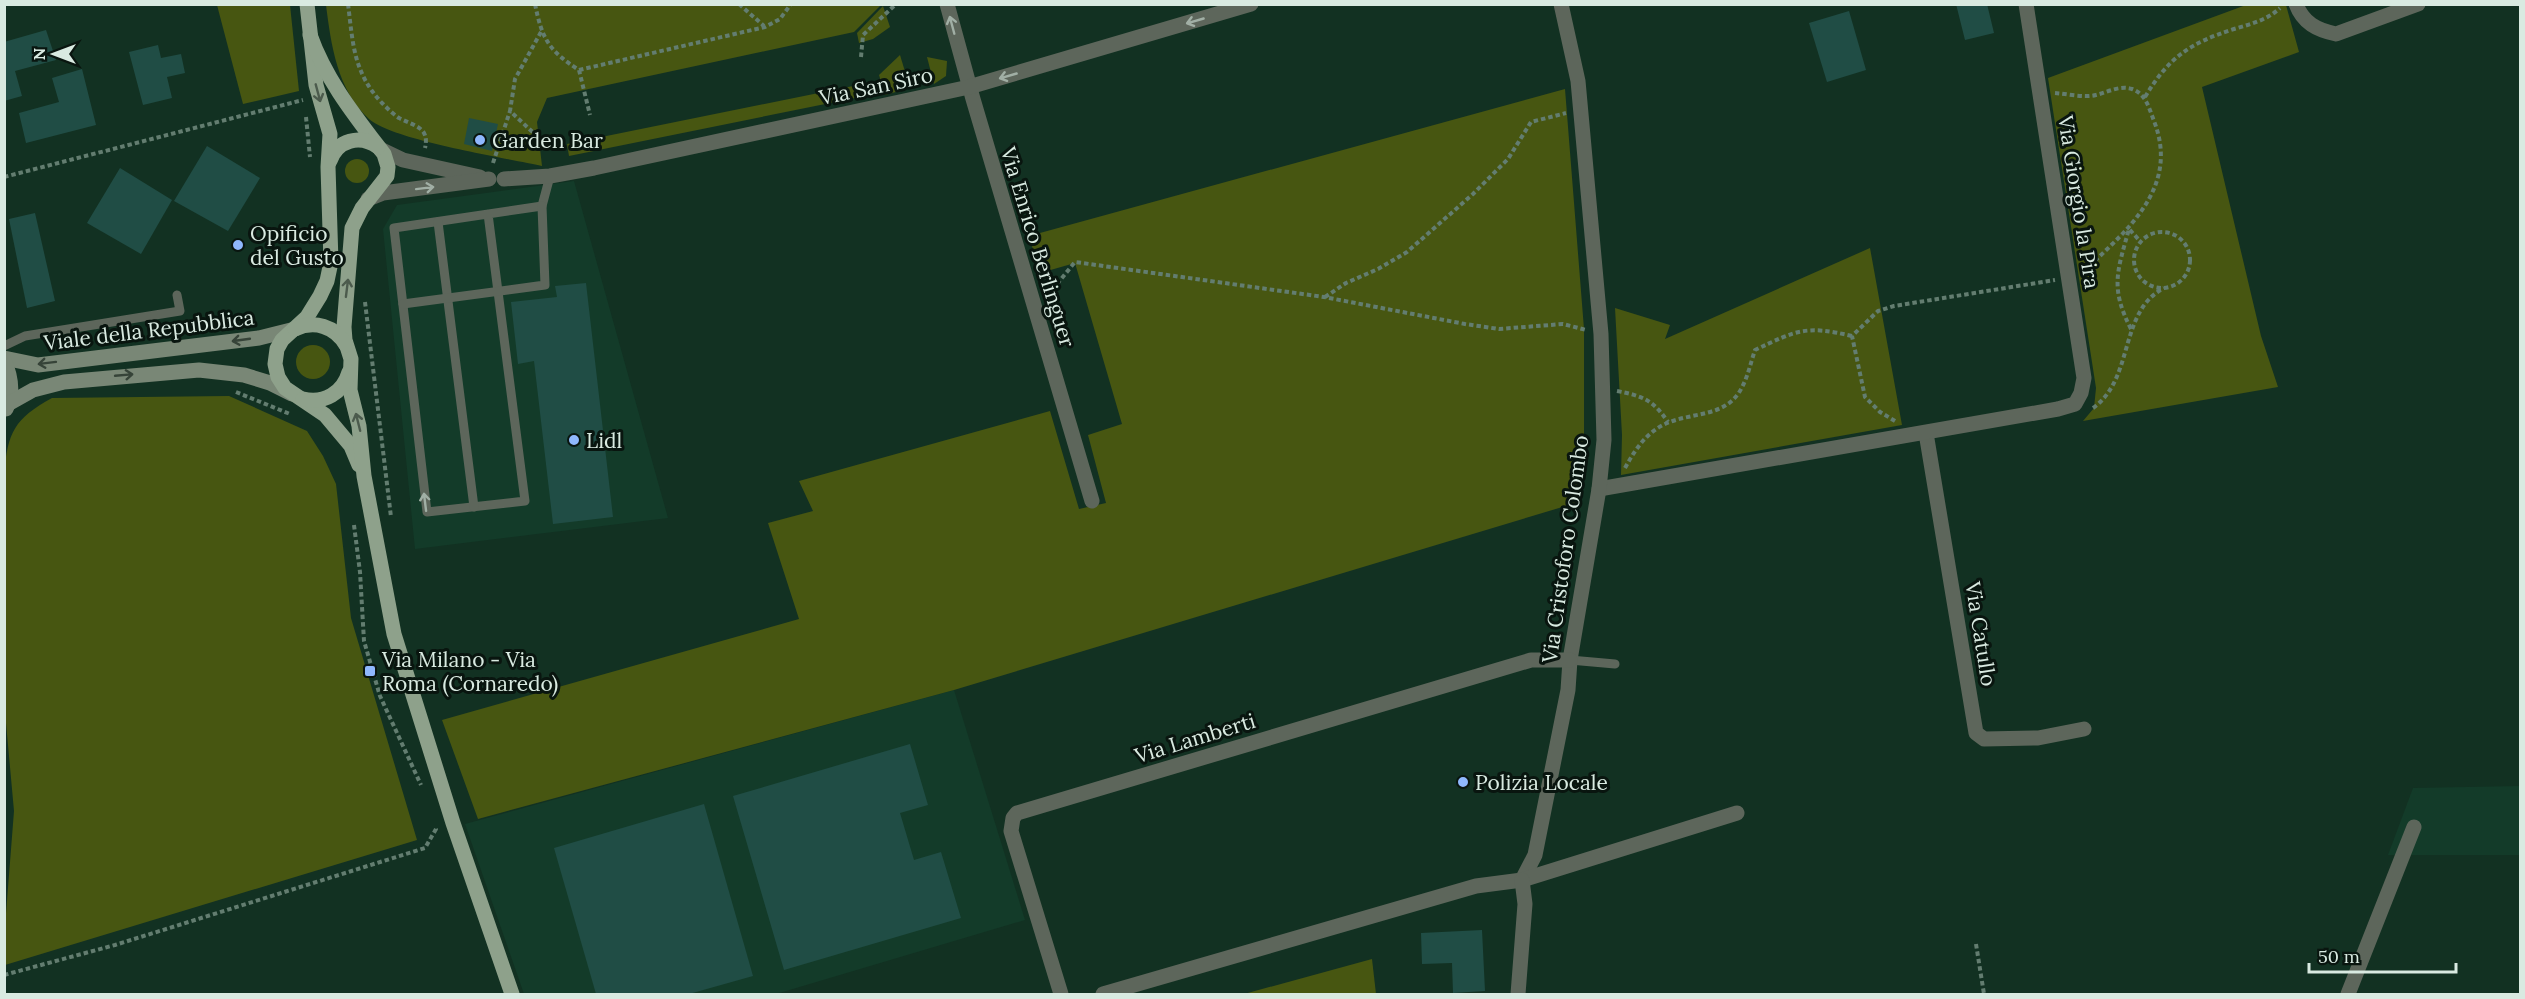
<svg xmlns="http://www.w3.org/2000/svg" width="2525" height="999" font-family="Lora,serif">
<style>
.built{fill:#133b29}
.green{fill:#475611}
.building{fill:#204d45}
.lines{fill:none;stroke-linecap:round;stroke-linejoin:round}
.path{stroke:#637d70;stroke-width:4;stroke-dasharray:4.5 3;stroke-linecap:butt}
.lane{stroke:#5d665b;stroke-width:9}
.street{stroke:#5d665b;stroke-width:15}
.secondary{stroke:#798776;stroke-width:15}
.primary{stroke:#8ea18b;stroke-width:15}
.oneway{stroke:#a1afa5}
.oneway2{stroke:#4c5b4d}
.oneway3{stroke:#364338}
.poi-dot{fill:#8fb8fd;stroke:#09150f;stroke-width:2}
.labels{text-anchor:middle;dominant-baseline:central;stroke-width:6;stroke-linejoin:round;paint-order:stroke}
.street-label{font-size:21px;fill:#d9eae1;stroke:#09150f}
.poi-label{font-size:21px;fill:#d9eae1;stroke:#09150f;text-anchor:start}
</style>
<rect width="100%" height="100%" fill="#123122"/>
<!-- built -->
<g class="built">
<polygon points="574,181 668,518 415,549 383,229 397,205"/>
<polygon points="954,690 1025,920 776,994 524,994 465,824"/>
<polygon points="2520,786 2520,855 2388,855 2413,788"/>
</g>
<!-- green -->
<g class="green">
<polygon points="217,5 290,5 299,91 243,104"/>
<path d="M326 5H881L854 32 547 98 537 122 542 166C506 158 392 140 369 119 337 90 331 44 326 5Z"/>
<polygon points="2246,5 2286,5 2299,52 2202,87 2261,336 2278,387 2083,421 2094,408 2096,388 2048,78"/>
<polygon points="883,6 890,27 873,39 859,43 857,33"/>
<polygon points="900,55 910,88 885,95 879,75"/>
<polygon points="927,57 947,61 946,76 934,84"/>
<polygon points="858,85 860,97 569,156 567,144"/>
<polygon points="1565,89 1584,329 1584,454 1579,502 954,690 478,819 442,720 799,619 768,523 813,511 799,481 1050,411 1079,509 1106,503 1088,435 1122,424 1075,263 1040,273 1029,236"/>
<circle cx="357" cy="171" r="12"/>
<polygon points="1870,248 1902,425 1621,475 1622,435 1615,308 1670,325 1665,339"/>
<circle cx="313" cy="362" r="17"/>
<path d="M229 396 307 431 323 456 336 484 351 618 417 840 5 965V926L14 811 5 712 4 474C8 432 14 419 52 398Z"/>
<polygon points="1372,959 1376,994 1244,994"/>
</g>
<!-- building -->
<g class="building">
<polygon points="1956,4 1987,4 1994,33 1965,40"/>
<polygon points="1849,11 1866,70 1827,82 1809,23"/>
<polygon points="46,30 56,60 15,71 22,96 4,101 4,42"/>
<polygon points="158,45 161,58 181,54 185,73 167,77 172,98 143,105 129,52"/>
<polygon points="82,69 96,125 26,143 19,113 59,102 52,78"/>
<polygon points="469,118 498,124 492,151 464,144"/>
<polygon points="207,146 260,178 228,231 174,201"/>
<polygon points="120,168 172,200 141,254 87,223"/>
<polygon points="35,213 55,301 27,308 9,219"/>
<polygon points="586,283 613,517 553,524 534,361 518,364 511,302 557,297 555,286"/>
<polygon points="910,744 928,805 900,813 914,860 941,852 961,918 784,970 733,796"/>
<polygon points="704,804 753,976 689,994 596,994 554,848"/>
<polygon points="1482,930 1485,991 1453,993 1452,963 1422,964 1421,933"/>
</g>
<g class="lines">
<!-- path -->
<g class="path">
<path d="M348 4C353 43 353 72 382 103 387 108 393 114 399 118 414 126 430 127 425 148"/>
<path d="M535 4C542 39 549 51 579 70L590 115"/>
<polyline points="739,4 764,26"/>
<polyline points="541,32 515,79 510,111 539,138 556,146"/>
<polyline points="861,57 863,35 896,4"/>
<polyline points="579,70 765,27 780,19 791,4"/>
<path d="M2055 93C2068 94 2084 98 2096 95 2108 92 2120 85 2132 89 2146 94 2149 108 2154 121 2180 188 2127 230 2084 271"/>
<path d="M2145 97C2169 57 2190 43 2234 29 2251 24 2267 20 2280 8"/>
<polyline points="306,117 310,157"/>
<polyline points="493,163 510,111"/>
<polyline points="4,177 303,100"/>
<circle cx="2162" cy="260" r="28"/>
<polyline points="1057,284 1075,262 1324,297 1465,324 1499,329 1563,324 1586,330"/>
<polyline points="1325,297 1346,283 1378,269 1407,252 1473,194 1508,159 1531,122 1566,113"/>
<polyline points="365,302 391,517"/>
<path d="M2131 329C2110 288 2117 272 2129 229L2140 241"/>
<path d="M1617 391C1643 396 1653 400 1668 422"/>
<polyline points="236,392 290,414"/>
<path d="M2093 408C2135 378 2118 312 2164 288"/>
<polyline points="1895,421 1880,412 1865,397 1852,336 1878,311 1894,306 2055,280"/>
<path d="M1625 468C1636 448 1648 430 1670 422 1693 413 1722 416 1738 394 1747 381 1750 365 1755 350 1797 330 1806 325 1852 336"/>
<polyline points="354,525 360,572 364,641 380,696 421,785"/>
<polyline points="1976,944 1984,994"/>
<polyline points="4,975 115,945 425,848 436,829 435,826"/>
</g>
<!-- lane -->
<g class="lane">
<polyline points="488,214 525,501 427,512 394,228 542,206 550,176"/>
<polyline points="438,222 474,507"/>
<polyline points="403,304 545,285 542,206"/>
<polyline points="4,346 25,336 180,311 177,295"/>
<polyline points="1570,660 1615,664"/>
</g>
<!-- street -->
<g class="street">
<polyline points="947,4 973,99 1092,501"/>
<path d="M2296 4C2303 23 2317 30 2336 34L2418 4"/>
<polyline points="380,149 403,160 480,177"/>
<polyline points="504,179 550,176 594,168 969,87 1251,4"/>
<polyline points="368,199 383,193 489,179"/>
<polyline points="1926,433 1976,733 1984,739 2038,738 2084,729"/>
<polyline points="1599,489 2058,409 2075,404 2081,393 2084,378 2026,4"/>
<polyline points="1522,880 1535,855 1568,690 1570,660 1599,489 1604,440 1601,334 1578,81 1561,4"/>
<polyline points="1061,994 1011,831 1013,818 1017,813 1531,660 1570,660"/>
<polyline points="1103,994 1476,886 1522,880 1737,813"/>
<polyline points="1518,994 1525,904 1522,880"/>
<polyline points="2348,994 2414,827"/>
</g>
<!-- secondary -->
<g class="secondary">
<polyline points="4,358 38,365 259,338 295,329"/>
<path d="M4 360C11 376 14 393 6 409"/>
<polyline points="8,404 33,390 64,382 199,370 244,375 270,383 292,394"/>
</g>
<!-- primary -->
<g class="primary">
<polyline points="307,4 316,85 330,134 328,167 331,262 327,281 320,296 307,317 282,340 277,349 275,364 278,377 285,388 325,415 351,446 359,465"/>
<path d="M310 35C326 80 355 116 384 154L388 167 387 176 362 208 352 228 344 327 345 340 351 359 350 390 359 426 364 476 394 634 453 823 512 994"/>
<path d="M330 161C337 140 360 134 378 147"/>
<path d="M295 329C314 320 335 326 346 345"/>
<path d="M303 399C324 404 343 393 349 372"/>
</g>
</g>
<!-- one-way arrows -->
<defs><path id="oneway-shaft" d="M-6 0H5M1.5-3L5.5 0L1.5 3" fill="none" stroke-width="1.6" stroke-linecap="round" stroke-linejoin="round" transform="scale(1.5)"/></defs>
<g class="oneway">
<use href="#oneway-shaft" transform="translate(1195 21) rotate(164)"/>
<use href="#oneway-shaft" transform="translate(952 25) rotate(-105)"/>
<use href="#oneway-shaft" transform="translate(1008 76) rotate(164)"/>
<use href="#oneway-shaft" transform="translate(425 188) rotate(-7)"/>
<use href="#oneway-shaft" transform="translate(425 502) rotate(-97)"/>
</g>
<g class="oneway2">
<use href="#oneway-shaft" transform="translate(318 93) rotate(75)"/>
<use href="#oneway-shaft" transform="translate(347 288) rotate(-83)"/>
<use href="#oneway-shaft" transform="translate(358 422) rotate(-104)"/>
</g>
<g class="oneway3">
<use href="#oneway-shaft" transform="translate(241 340) rotate(172)"/>
<use href="#oneway-shaft" transform="translate(47 363) rotate(173)"/>
<use href="#oneway-shaft" transform="translate(124 375) rotate(-5)"/>
</g>
<!-- markers -->
<g class="poi-dot">
<circle cx="480" cy="140" r="6"/>
<circle cx="238" cy="245" r="6"/>
<circle cx="574" cy="440" r="6"/>
<rect x="364" y="665" width="12" height="12" rx="3"/>
<circle cx="1463" cy="782" r="6"/>
</g>
<g class="labels">
<!-- street labels -->
<g class="street-label">
<text transform="translate(876 86) rotate(-12)">Via San Siro</text>
<text transform="translate(2079 202) rotate(81)">Via Giorgio la Pira</text>
<text transform="translate(1038 247) rotate(73)">Via Enrico Berlinguer</text>
<text transform="translate(149 330) rotate(-7)">Viale della Repubblica</text>
<text transform="translate(1565 549) rotate(-82)">Via Cristoforo Colombo</text>
<text transform="translate(1981 634) rotate(81)">Via Catullo</text>
<text transform="translate(1195 738) rotate(-17)">Via Lamberti</text>
</g>
<!-- poi labels -->
<g class="poi-label">
<text x="492" y="140">Garden Bar</text>
<text x="250" y="233">Opificio<tspan x="250" dy="24">del Gusto</tspan></text>
<text x="586" y="440">Lidl</text>
<text x="382" y="659">Via Milano - Via<tspan x="382" dy="24">Roma (Cornaredo)</tspan></text>
<text x="1475" y="782">Polizia Locale</text>
</g>
</g>
<!-- border -->
<rect width="2525" height="999" fill="none" stroke="#d9eae1" stroke-width="12"/>
<!-- north arrow -->
<g transform="translate(54 54) rotate(270)" stroke="#09150f" stroke-width="4.5" paint-order="stroke">
<path d="M0-4.5L10 22L0 15L-10 22Z" fill="#d9eae1"/>
<text y="-9" font-size="16" font-weight="bold" text-anchor="middle" fill="#d9eae1">N</text>
</g>
<!-- scale -->
<path d="M2309 963v9h147v-9" fill="none" stroke="#d9eae1" stroke-width="3"/>
<text x="2318" y="963" font-size="18" fill="#d9eae1" stroke="#09150f" stroke-width="4.5" paint-order="stroke">50 m</text>
</svg>
